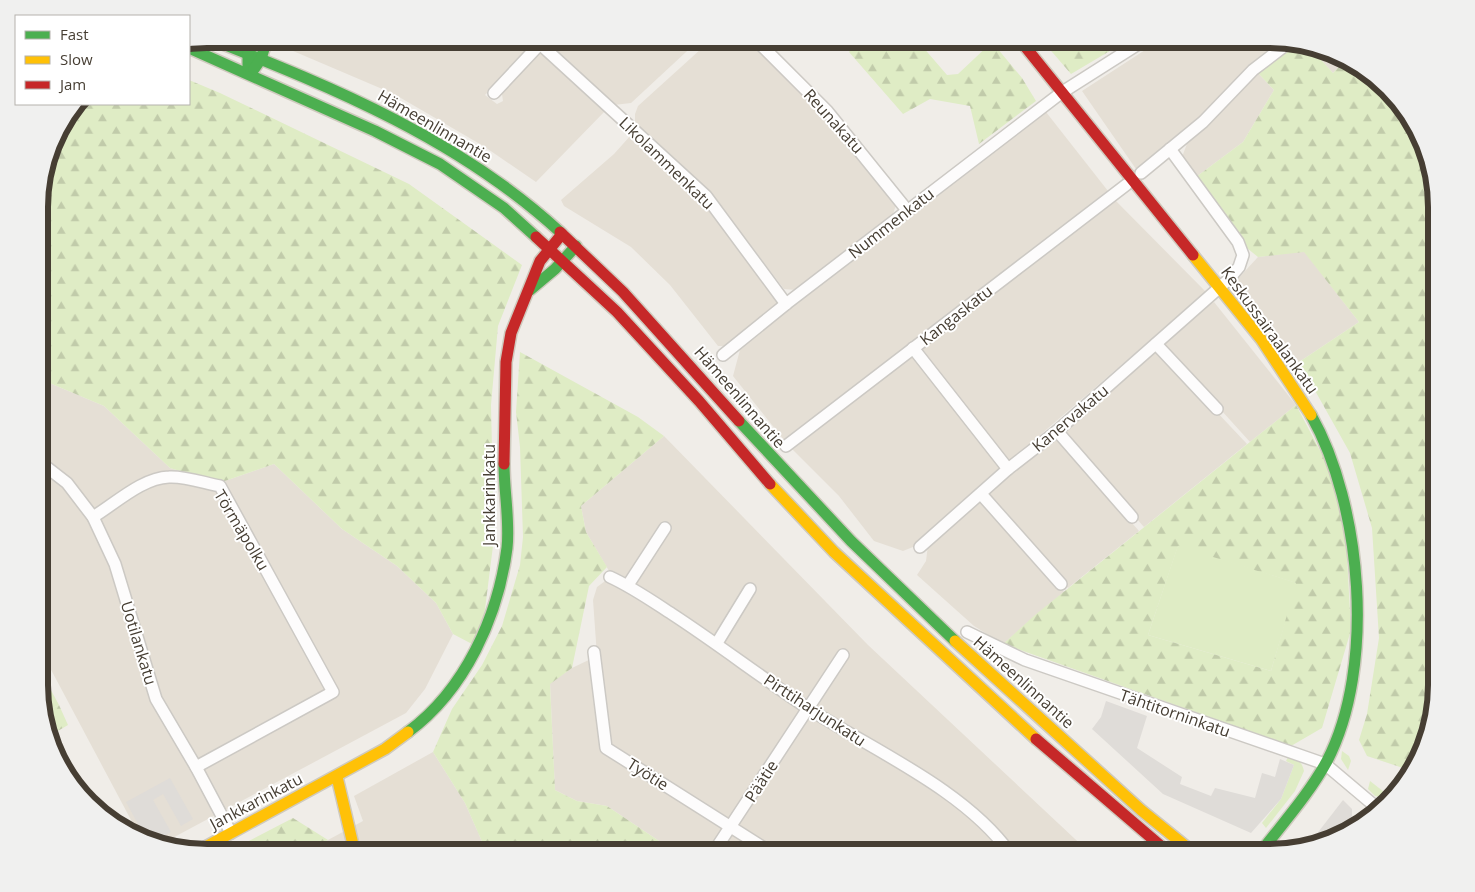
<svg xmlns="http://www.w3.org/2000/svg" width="1475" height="892" font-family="'Open Sans',sans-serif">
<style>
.residential{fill:#e5dfd5}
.green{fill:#dfecc5}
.forest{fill:url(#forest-firs);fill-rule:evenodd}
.parking{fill:#dfdcd8}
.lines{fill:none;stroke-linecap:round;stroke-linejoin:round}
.street-casing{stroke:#ccc9c4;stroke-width:14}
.fast-casing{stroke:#cfcabe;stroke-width:14}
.slow-casing{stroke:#cfcabe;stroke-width:14}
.jam-casing{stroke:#cfcabe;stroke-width:14}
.street{stroke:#fdfcfc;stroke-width:11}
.fast{stroke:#4caf50;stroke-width:11}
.slow{stroke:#ffc107;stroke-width:11}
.jam{stroke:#c62828;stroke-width:11}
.labels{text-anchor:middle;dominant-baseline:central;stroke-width:4;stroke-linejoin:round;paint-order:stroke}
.street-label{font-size:16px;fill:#463e33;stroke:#fff}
.rim{fill:none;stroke:#463e33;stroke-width:6}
</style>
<defs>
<pattern id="forest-firs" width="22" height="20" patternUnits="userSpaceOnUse" patternTransform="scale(1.25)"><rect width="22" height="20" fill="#dfecc5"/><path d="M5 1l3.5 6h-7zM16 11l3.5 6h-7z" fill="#c1cbaa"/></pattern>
</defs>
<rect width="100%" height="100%" fill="#f0ede8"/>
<!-- residential -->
<g class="residential">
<polygon points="273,39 522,39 530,42 529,51 485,95 497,104 503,101 501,88 540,49 606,110 536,182 485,147 394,94 272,42"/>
<polygon points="542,39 700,39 631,103 614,105"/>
<polygon points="712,39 750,39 829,118 896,205 893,214 796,290 784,289 711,194 635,125 635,114 638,106"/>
<polygon points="1162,39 1268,39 1281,42 1249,66 1198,120 1136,169 1082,91"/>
<polygon points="1313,51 1345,60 1333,73"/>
<polygon points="1257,72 1274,90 1243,142 1196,177 1182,157 1188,141 1218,115"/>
<polygon points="1046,112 1108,191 784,440 733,376 741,346"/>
<polygon points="631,135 702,200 779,299 778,306 727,346 718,346 670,285 631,247 564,206 561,200 614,154"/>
<polygon points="1115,200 1206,292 1010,461 1002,459 918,350"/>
<polygon points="1304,251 1359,322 1299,362 1234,283 1258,257"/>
<polygon points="1214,302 1296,405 1250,442 1164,347 1165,339"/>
<polygon points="1152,352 1161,353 1247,444 1144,527 1063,434 1064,428"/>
<polygon points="914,353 1000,462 999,471 913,547 903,551 874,541 839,496 791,448"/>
<polygon points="40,379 104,406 170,468 219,483 274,464 342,529 397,566 436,603 453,634 425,689 406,713 165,842 139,835 40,649"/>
<polygon points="664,436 868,645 1090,853 677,853 607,806 577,801 555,790 550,683 572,668 597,656 593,600 597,587 612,576 586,532 581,506"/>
<polygon points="1056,436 1139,531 1068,588 987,498 991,490"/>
<polygon points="982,499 1064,592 1003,644 974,626 917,575 926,561 928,545"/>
<polygon points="433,752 465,803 487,853 304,853 363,821 354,796"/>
</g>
<!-- green -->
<g class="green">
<polygon points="1178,545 1297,583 1271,671 1148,635"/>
<polygon points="40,670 59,705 42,713 40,707"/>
<polygon points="1342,751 1349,756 1351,761 1348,770 1341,759"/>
<path d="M1288 757C1297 757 1302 762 1304 771L1295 791 1266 828 1262 823 1281 799 1294 765 1286 761Z"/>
<polygon points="1370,781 1388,795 1385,798 1375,796 1368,789"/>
</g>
<!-- forest -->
<g class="forest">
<polygon points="859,39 916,39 947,75 958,74 992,42 1022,78 1036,101 979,144 970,106 930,99 903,114 849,52"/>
<polygon points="1041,39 1130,39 1071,74"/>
<polygon points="1292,45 1313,51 1333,73 1345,60 1352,61 1408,114 1436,196 1436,696 1412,771 1367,756 1359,740 1367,714 1379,638 1372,528 1350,453 1299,362 1359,322 1304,252 1258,257 1242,244 1196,177 1243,142 1274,90 1257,72"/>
<polygon points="189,80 220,93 409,184 522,265 498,326 491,405 494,538 484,617 472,644 453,634 436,603 397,566 342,529 274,464 219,483 170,468 104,406 40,379 40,185 56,132 78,104 189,104"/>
<polygon points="520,352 638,417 664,436 581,506 586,532 607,567 589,586 572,668 550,684 555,790 577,801 607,806 677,853 487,853 465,803 433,752 452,709 482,665 502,626 520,565 523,537 520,447 516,412"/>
<path d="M1296 405 1325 460 1345 520 1351 630 1322 728 1291 746 1003 644 1035 615ZM1178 546 1296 583 1271 671 1148 635Z"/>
<polygon points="59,705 68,725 51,735 42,713"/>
<polygon points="293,818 328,840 304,853 226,853"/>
</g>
<!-- parking -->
<g class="parking">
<polygon points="1106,701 1147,716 1137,748 1182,777 1180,784 1211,796 1215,788 1255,798 1262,773 1275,777 1280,759 1294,765 1281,799 1251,833 1163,794 1092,729 1101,717"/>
<polygon points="170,778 193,819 181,826 163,794 153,800 171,832 157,840 145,837 126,802"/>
<polygon points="1343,800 1352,809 1352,816 1337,835 1309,844"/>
</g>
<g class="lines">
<defs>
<g id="street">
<polyline points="530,39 540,44 706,196 786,304"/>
<polyline points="755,39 827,111 907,210"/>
<polyline points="494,93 540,44"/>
<polyline points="1141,173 1203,122 1253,70 1287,44"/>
<polyline points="1156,344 1217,409"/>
<polyline points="913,348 1008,469"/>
<polyline points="723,355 786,304 1061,93 1146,39"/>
<polyline points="1057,431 1132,517"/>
<polyline points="786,446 1126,185"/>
<polyline points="40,462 67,483 93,517 115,564 156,699 196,767 231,833"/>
<polyline points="981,494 1061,584"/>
<path d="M93 517C116 503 142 478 169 477 185 476 204 483 220 486L333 692 196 767"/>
<polyline points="920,547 1008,469 1057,431 1228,280 1239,267 1243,255 1238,242 1170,149"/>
<path d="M610 577C632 587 652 601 672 614 718 644 762 678 809 709 873 750 965 790 1010 853"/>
<polyline points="628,585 665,528"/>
<polyline points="967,632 1025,660 1325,764 1376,807"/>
<polyline points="717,643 750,589"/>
<polyline points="594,652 606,748 772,853"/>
<polyline points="713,853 843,655"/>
</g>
<g id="fast">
<path d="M210 39C335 88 460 140 560 232"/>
<polyline points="189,48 375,131 440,164 504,208 536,237"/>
<polyline points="248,66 248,54 254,39"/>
<polyline points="254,69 261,59 267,39"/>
<polyline points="530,290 555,269 576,246"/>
<polyline points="739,421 851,541 955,641"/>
<path d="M408 732C465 690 498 617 507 548 510 521 504 492 504 464"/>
<path d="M1260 853C1283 823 1309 794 1327 761 1376 667 1362 505 1311 415"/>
</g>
<g id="slow">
<polyline points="1193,255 1261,339 1311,415"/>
<polyline points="770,484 834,552 1036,739"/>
<polyline points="955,641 1141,810 1194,853"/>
<polyline points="337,777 355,853"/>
<polyline points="198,851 385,749 408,732"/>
</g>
<g id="jam">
<polyline points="1019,39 1193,255"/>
<polyline points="560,232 623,292 739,421"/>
<polyline points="536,237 617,312 699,401 770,484"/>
<polyline points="504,464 506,362 511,333 540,261 562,234"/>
<polyline points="1036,739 1169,853"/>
</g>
</defs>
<!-- street casing -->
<use href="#street" class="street-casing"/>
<!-- fast casing -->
<use href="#fast" class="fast-casing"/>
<!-- slow casing -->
<use href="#slow" class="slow-casing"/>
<!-- jam casing -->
<use href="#jam" class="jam-casing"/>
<!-- street -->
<use href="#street" class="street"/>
<!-- fast -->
<use href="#fast" class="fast"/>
<!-- slow -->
<use href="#slow" class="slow"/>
<!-- jam -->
<use href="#jam" class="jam"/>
</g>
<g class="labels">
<!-- street labels -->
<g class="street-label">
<text transform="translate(834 121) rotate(48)">Reunakatu</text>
<text transform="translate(435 126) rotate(30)">Hämeenlinnantie</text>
<text transform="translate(667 163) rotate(44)">Likolammenkatu</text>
<text transform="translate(891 223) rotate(-38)">Nummenkatu</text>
<text transform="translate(956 315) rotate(-38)">Kangaskatu</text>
<text transform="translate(1270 330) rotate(54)">Keskussairaalankatu</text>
<text transform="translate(740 397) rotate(49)">Hämeenlinnantie</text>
<text transform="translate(1070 418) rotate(-40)">Kanervakatu</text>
<text transform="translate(489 495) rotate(-90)">Jankkarinkatu</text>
<text transform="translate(242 530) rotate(59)">Törmäpolku</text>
<text transform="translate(139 643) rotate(73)">Uotilankatu</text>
<text transform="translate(1024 682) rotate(42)">Hämeenlinnantie</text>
<text transform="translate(815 710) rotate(33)">Pirttiharjunkatu</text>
<text transform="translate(1175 713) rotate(19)">Tähtitorninkatu</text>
<text transform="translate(648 774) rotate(32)">Työtie</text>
<text transform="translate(761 781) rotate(-57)">Päätie</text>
<text transform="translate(256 801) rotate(-28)">Jankkarinkatu</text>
</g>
</g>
<!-- crop -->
<path d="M0 0H1475V892H0ZM207 48H1269A159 159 0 0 1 1428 207V685A159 159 0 0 1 1269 844H207A159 159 0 0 1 48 685V207A159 159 0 0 1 207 48Z" fill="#f0f0ef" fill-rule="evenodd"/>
<path class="rim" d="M207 48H1269A159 159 0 0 1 1428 207V685A159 159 0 0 1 1269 844H207A159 159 0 0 1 48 685V207A159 159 0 0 1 207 48Z"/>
<!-- legend -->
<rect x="15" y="15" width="175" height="90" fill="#ffffff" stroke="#b5b2ad"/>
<rect x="25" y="31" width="25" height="8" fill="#4caf50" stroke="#b5b2ad"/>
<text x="60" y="40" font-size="15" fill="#463e33">Fast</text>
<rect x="25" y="56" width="25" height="8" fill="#ffc107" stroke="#b5b2ad"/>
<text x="60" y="65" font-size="15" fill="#463e33">Slow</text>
<rect x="25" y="81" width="25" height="8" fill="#c62828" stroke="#b5b2ad"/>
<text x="60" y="90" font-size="15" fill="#463e33">Jam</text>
</svg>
